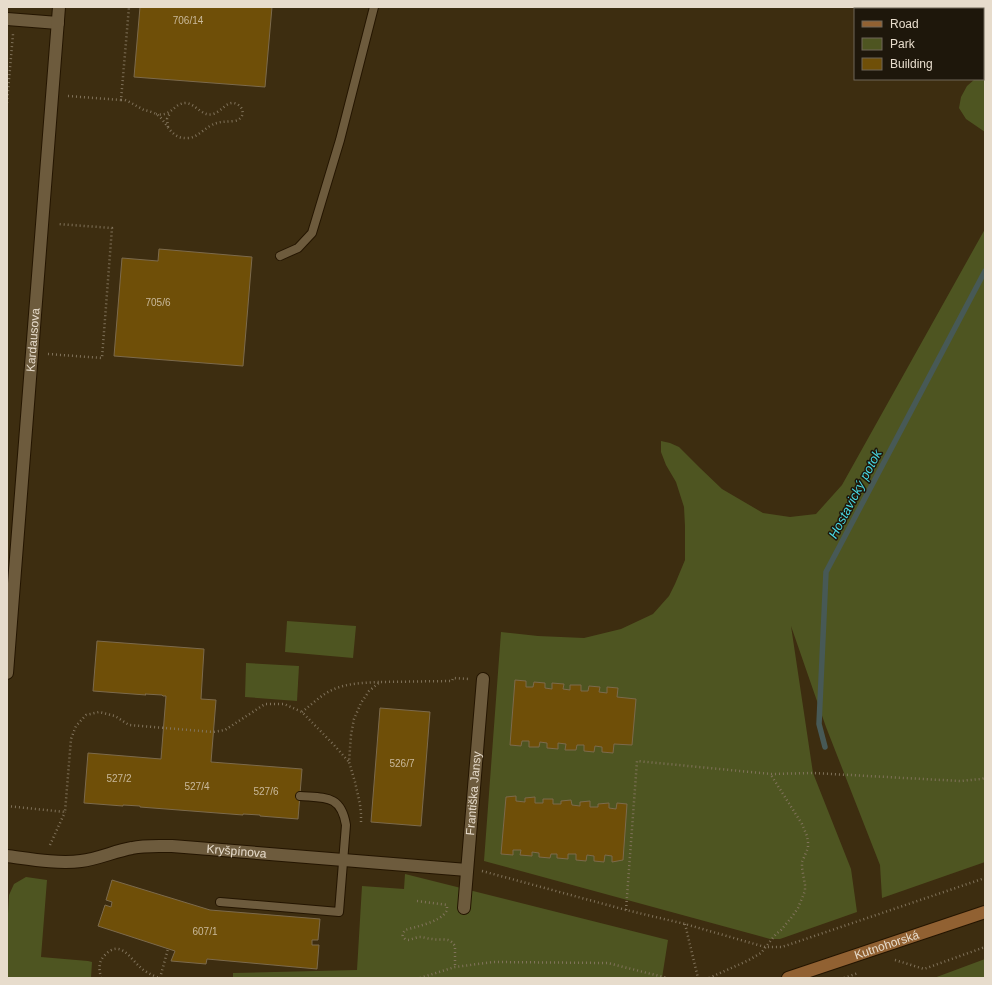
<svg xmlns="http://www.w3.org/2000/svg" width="992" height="985" font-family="Arial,sans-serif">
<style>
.green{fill:#4e5521}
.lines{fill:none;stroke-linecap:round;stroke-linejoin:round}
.stream{stroke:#475956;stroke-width:5.5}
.building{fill:#6f4f08;stroke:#7c6a4c}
.service-casing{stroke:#241500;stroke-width:10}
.minor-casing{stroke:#241500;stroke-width:14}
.secondary-casing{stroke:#241500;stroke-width:14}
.path{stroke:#81735b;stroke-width:2.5;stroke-dasharray:1 3;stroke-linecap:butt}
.service{stroke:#6d5b3d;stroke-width:8}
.minor{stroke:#6d5b3d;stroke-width:12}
.secondary{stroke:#916132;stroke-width:12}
.labels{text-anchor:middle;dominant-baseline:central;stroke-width:3;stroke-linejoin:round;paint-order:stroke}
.number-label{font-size:10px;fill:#c9b99b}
.street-label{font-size:12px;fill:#e7dccc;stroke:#1e170b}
.water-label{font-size:13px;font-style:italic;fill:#48d7e1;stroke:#1e170b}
</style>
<rect width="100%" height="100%" fill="#3d2d10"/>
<!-- green -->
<g class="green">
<polygon points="985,70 985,132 966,119 959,108 961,97 967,86 975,79 983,79 983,72"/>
<polygon points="985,229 985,862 882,898 880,865 826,727 791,626 813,773 851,869 857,912 780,939 770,939 484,861 501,632 538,636 584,638 621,629 653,614 669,596 675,584 685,560 685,526 684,507 676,482 666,465 661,452 661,441 670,443 679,447 700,468 722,489 763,513 790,517 816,514 842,485"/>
<polygon points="287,621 356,626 353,658 285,652"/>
<polygon points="246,663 299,666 297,701 245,697"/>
<polygon points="405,874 668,940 662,978 233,978 233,973 357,970 362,886 404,889"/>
<polygon points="26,877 47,880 41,957 88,961 92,962 91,978 7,978 7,932 9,895 14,884"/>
<polygon points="985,959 985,978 934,978"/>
</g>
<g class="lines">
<!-- stream -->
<polyline class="stream" points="825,747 819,724 826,572 985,271"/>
</g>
<!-- building -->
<g class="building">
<polygon points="140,7 272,7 265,87 134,77"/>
<polygon points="159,249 252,257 243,366 114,356 122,258 158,261"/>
<polygon points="97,641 204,649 201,699 216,700 211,762 302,769 298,819 260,816 260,815 243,814 243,815 140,807 140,806 123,805 123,806 84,803 88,753 161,759 166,696 163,696 162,695 145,694 146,695 93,691"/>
<polygon points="515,680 526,681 526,687 533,687 534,682 545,683 545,688 552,689 552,683 564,684 563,689 570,690 570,685 581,685 581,691 588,691 589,686 600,687 599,692 607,693 607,687 618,688 617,697 636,699 632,745 614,744 613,753 602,752 602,747 595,746 594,752 584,751 584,745 577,745 576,750 565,750 566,744 558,743 558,749 547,748 547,743 540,742 539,747 529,747 529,741 522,741 521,746 510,745"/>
<polygon points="380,708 430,712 421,826 371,822"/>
<polygon points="516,796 516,801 525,802 525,798 535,797 535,803 543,803 543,799 553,799 553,804 561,804 561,801 571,800 572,805 580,806 580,802 590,801 590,807 598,807 598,804 609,803 609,808 616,809 617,803 627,804 623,860 612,862 612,856 605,855 604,862 594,861 594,856 587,855 586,861 576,860 576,854 568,854 568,859 557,858 557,854 551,854 550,858 539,857 539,853 532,852 532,856 520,855 521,850 513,850 513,855 501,854 506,797"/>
<polygon points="112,880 210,910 320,919 318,940 312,940 312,945 319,945 317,969 207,959 206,964 171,961 175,951 98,926 105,905 111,907 112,902 106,900"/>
</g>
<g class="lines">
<defs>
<g id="service">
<polyline points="280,256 298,248 312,233 340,140 374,7"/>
<path d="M220 902 339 912 346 825C341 795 326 798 300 796"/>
</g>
<g id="minor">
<polyline points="7,19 58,23"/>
<path id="s1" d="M7 673 59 7"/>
<path id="s2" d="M7 856C30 859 58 864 81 861 98 859 115 851 132 848 145 845 159 846 172 846L467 870"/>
<path id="s3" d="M464 908 483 679"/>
</g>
<g id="secondary">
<path id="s4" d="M788 978 985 912"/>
</g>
</defs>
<!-- service casing -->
<use href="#service" class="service-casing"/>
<!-- minor casing -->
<use href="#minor" class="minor-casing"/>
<!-- secondary casing -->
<use href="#secondary" class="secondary-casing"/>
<!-- path -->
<g class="path">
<polyline points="68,96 121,100 129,7"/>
<path d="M121 100H125C132 103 138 107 144 110 148 111 153 112 156 114 168 121 169 140 189 138 197 137 203 130 210 126 218 121 225 122 234 121 245 120 246 106 234 103 226 102 221 112 213 114 202 117 196 104 186 103 173 103 173 117 156 114"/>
<polyline points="7,103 13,34"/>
<polyline points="168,127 167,119 170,113"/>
<polyline points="48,354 102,358 112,228 58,224"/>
<path d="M302 712C311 705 321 695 332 690 347 683 363 683 379 682"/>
<polyline points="7,806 65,812 71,739 76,726 86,715 99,712 115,716 129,725 213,732 225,730 265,704 284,704 302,712 334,745 349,762"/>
<polyline points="361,822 361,814 360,804 355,782 349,762 351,735 354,719 361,703 369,691 380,682 452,681 453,678 469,679"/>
<polyline points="50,845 65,812"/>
<polyline points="482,871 626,910 685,924 765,947 782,947 985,878"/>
<polyline points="417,901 448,905"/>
<path d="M447 907C447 909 447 911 445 913 439 922 415 927 405 930 403 933 401 936 405 939 408 942 415 937 420 937 424 937 428 939 432 939 437 940 443 939 448 940 451 941 453 943 455 946V967"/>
<polyline points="626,910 637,761 771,774 813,773 960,781 981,779 985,778"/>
<polyline points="685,924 698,978"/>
<polyline points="895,960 924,969 985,947"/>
<path d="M101 978C99 969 98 962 105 955 120 939 130 958 140 967 145 972 152 975 159 978"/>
<polyline points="160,978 168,949"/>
<polyline points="420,978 455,967 493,962 608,963 667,978"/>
<polyline points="709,978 747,961 761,953 776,934 781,930 791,918 798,908 805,891 805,885 802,868 802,862 808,848 808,841 807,836 802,824 771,775"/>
<polyline points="844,978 858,973"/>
</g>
<!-- service -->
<use href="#service" class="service"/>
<!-- minor -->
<use href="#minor" class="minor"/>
<!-- secondary -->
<use href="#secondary" class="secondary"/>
</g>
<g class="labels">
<!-- number labels -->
<g class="number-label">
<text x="188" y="20">706/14</text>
<text x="158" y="302">705/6</text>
<text x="402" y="763">526/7</text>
<text x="119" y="778">527/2</text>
<text x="197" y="786">527/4</text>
<text x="266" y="791">527/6</text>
<text x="205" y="931">607/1</text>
</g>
<!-- street labels -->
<g class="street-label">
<text stroke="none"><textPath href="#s1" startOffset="334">Kardausova</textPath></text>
<text stroke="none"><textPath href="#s3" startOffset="115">Františka Jansy</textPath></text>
<text stroke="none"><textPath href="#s2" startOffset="232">Kryšpínova</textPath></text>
<text stroke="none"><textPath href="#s4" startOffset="104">Kutnohorská</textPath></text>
</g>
<!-- water labels -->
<g class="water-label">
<text transform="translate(855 494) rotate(-62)">Hostavický potok</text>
</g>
</g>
<!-- border -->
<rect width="992" height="985" fill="none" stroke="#e7dccc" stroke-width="16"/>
<!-- legend -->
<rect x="854" y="8" width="130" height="72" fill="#1e170b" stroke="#6e6658"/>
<rect x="862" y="21" width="20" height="6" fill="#916132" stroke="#6e6658"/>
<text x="890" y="28" font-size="12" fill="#e7dccc">Road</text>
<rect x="862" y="38" width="20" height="12" fill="#4e5521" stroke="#6e6658"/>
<text x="890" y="48" font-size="12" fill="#e7dccc">Park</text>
<rect x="862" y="58" width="20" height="12" fill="#6f4f08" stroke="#6e6658"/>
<text x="890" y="68" font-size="12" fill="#e7dccc">Building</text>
</svg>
